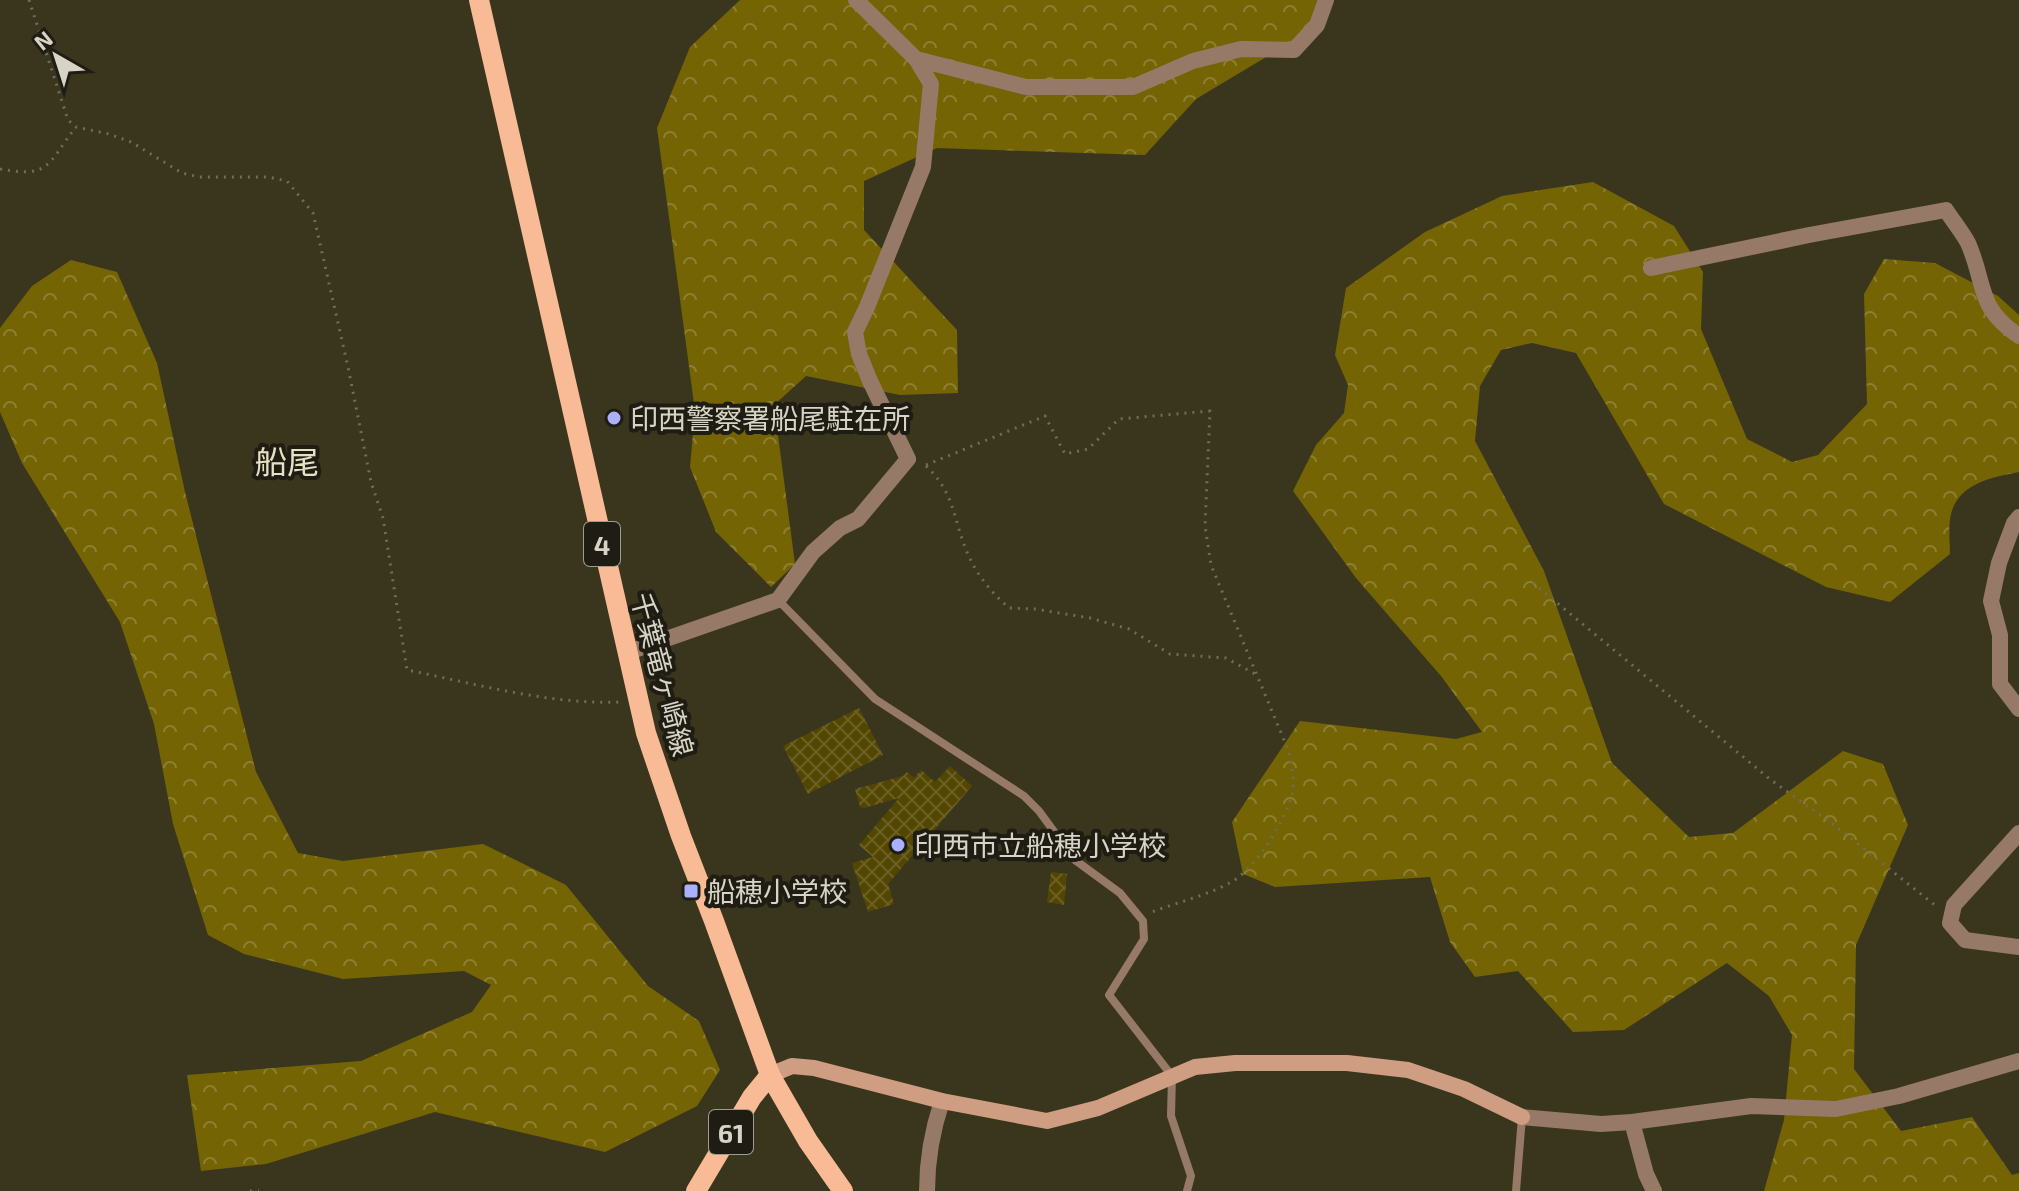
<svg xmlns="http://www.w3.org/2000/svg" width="2019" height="1191" font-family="'Exo 2','Noto Sans JP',sans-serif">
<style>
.forest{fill:url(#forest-crowns)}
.building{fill:url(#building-cross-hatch)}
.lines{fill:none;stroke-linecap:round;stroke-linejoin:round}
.path{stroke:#706d58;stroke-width:3;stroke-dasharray:2 6;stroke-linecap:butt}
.lane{stroke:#977967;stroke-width:8}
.street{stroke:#977967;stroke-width:16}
.secondary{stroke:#cf9e82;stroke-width:16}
.primary{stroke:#f9bb96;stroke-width:20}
.poi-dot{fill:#aab0fb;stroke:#1f1d13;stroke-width:3}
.labels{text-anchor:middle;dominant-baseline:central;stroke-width:8;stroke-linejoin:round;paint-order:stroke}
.shield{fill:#1f1d13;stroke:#a09d90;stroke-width:2}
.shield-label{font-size:26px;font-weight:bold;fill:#d7d4c6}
.poi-label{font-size:28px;fill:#d7d4c6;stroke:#1f1d13;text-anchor:start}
.street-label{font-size:28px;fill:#d7d4c6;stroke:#1f1d13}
.quarter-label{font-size:32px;fill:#e7e1c4;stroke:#1f1d13}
</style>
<defs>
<pattern id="forest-crowns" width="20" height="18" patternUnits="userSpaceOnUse" patternTransform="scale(2)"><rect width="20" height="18" fill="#746404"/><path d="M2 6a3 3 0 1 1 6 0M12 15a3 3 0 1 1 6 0" fill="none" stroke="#8d8033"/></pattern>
<pattern id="building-cross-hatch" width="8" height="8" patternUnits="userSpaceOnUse" patternTransform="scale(2)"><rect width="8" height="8" fill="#524600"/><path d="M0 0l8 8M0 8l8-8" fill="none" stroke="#6a6024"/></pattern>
</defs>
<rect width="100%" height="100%" fill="#3a361e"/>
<!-- forest -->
<g class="forest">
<polygon points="740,0 1330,0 1323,23 1196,99 1145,155 937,148 864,181 864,230 957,330 958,393 900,395 806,376 774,405 795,564 771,587 716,532 690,467 695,411 657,128 690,47"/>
<path d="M1593 182 1674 226 1703 272 1701 329 1747 439 1792 462 1818 455 1867 404 1864 294 1884 259 1935 263 1998 296 2019 315V472C1992 477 1958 484 1951 514 1948 526 1950 542 1950 554L1890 602 1826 587 1664 504 1576 353 1532 343 1501 350 1480 386 1475 441 1544 571 1612 763 1689 837 1733 833 1843 751 1883 764 1908 825 1856 945 1854 1069 1901 1131 1972 1117 2012 1175 2019 1173V1191H1764L1784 1120 1792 1035 1769 996 1727 963 1624 1030 1573 1032 1518 971 1475 977 1450 942 1430 877 1275 887 1243 874 1232 822 1300 721 1456 739 1482 732 1441 676 1356 578 1293 491 1316 445 1344 413 1348 385 1335 355 1346 288 1425 232 1502 196Z"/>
<polygon points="71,260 117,272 157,363 185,492 256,772 298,853 343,861 483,844 566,885 648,986 699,1021 720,1070 697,1106 605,1152 435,1112 266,1164 201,1171 187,1075 361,1061 472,1012 491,985 464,971 343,979 244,954 208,935 173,824 154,724 120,622 22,463 0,412 0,328 32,286"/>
</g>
<!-- building -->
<g class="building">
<polygon points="859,708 883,755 808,794 783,746"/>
<polygon points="950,766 972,786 888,884 894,904 868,912 852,863 873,857 859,845 899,798 864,808 860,807 855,789 903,776 907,772 914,778 921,770 935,782"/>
<polygon points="1051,872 1067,874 1064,905 1047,902"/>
</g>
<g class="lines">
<!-- path -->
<g class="path">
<path d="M29 0 68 120 76 127 109 134 131 142 182 173 199 177H268L287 181 313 213 348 367 371 482 383 518 407 670C477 684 550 705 621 702"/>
<path d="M0 169C50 178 47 165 75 128"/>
<path d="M926 465 1045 416 1065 454 1088 449 1119 419 1210 411 1205 526 1211 565 1289 752C1292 767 1295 780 1292 795 1286 820 1255 868 1233 881 1209 895 1178 902 1152 912"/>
<path d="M926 466C955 493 953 519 967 552 976 574 991 592 1009 608L1035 609 1090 618 1129 629 1170 654 1226 658 1255 674"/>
<polyline points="1533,583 1771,780 1834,825 1936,906"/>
<polyline points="250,1191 259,1191"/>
</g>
<!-- lane -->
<g class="lane">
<polyline points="778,600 875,699 1024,796 1039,811 1075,860 1120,893 1143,921 1144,939 1109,995 1172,1076 1171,1116 1191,1176 1187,1191"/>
<polyline points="1516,1191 1522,1117"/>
</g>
<!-- street -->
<g class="street">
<polyline points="856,0 916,59"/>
<path d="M1651 268 1809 235 1946 210C1953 221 1962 232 1968 243 1986 283 1976 308 2019 336"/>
<polyline points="2019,517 2014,523 1999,563 1991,601 2000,635 2000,684 2019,709"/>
<polyline points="626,653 778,600 813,552 840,528 858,519 908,459 870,381 859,354 855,332 867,307 923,167 931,84 916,59 1026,87 1133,87 1193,61 1241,49 1294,50 1317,25 1326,0"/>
<polyline points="2019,833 1954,905 1950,923 1965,940 2019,947"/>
<polyline points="1522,1117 1601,1124 1632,1122 1751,1106 1836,1109 1899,1096 2019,1061"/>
<polyline points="1632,1122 1646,1174 1654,1191"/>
<path d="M927 1191C927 1159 932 1131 942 1101"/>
</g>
<!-- secondary -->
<polyline class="secondary" points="770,1075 792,1066 814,1068 942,1101 1047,1121 1098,1108 1195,1067 1235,1063 1347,1063 1408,1070 1464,1089 1522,1117"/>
<!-- primary -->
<g class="primary">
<polyline points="479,0 646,733 681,836 714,921 770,1075 808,1141 843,1191"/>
<polyline points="696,1191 752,1097 770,1075"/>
</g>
</g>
<!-- markers -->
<g class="poi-dot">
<circle cx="614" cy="418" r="8"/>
<circle cx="898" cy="845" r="8"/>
<rect x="683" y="883" width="16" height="16" rx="4"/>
</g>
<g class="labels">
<!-- shield labels -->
<g class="shield">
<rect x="584" y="522" width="36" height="44" rx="6"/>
<rect x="709" y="1110" width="44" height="44" rx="6"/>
</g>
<g class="shield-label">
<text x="602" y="544">4</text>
<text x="731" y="1132">61</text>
</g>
<!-- poi labels -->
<g class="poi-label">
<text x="630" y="418">印西警察署船尾駐在所</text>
<text x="914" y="845">印西市立船穂小学校</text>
<text x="707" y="891">船穂小学校</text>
</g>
<!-- street labels -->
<g class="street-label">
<text transform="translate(663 674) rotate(75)">千葉竜ヶ崎線</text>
</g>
<!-- quarter labels -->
<g class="quarter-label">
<text x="287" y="461">船尾</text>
</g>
</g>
<!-- north arrow -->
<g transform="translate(56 56) rotate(321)" stroke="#1f1d13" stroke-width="6" paint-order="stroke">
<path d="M0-6L14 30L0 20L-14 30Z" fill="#d7d4c6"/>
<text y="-12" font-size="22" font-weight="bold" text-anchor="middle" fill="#d7d4c6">N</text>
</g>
</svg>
